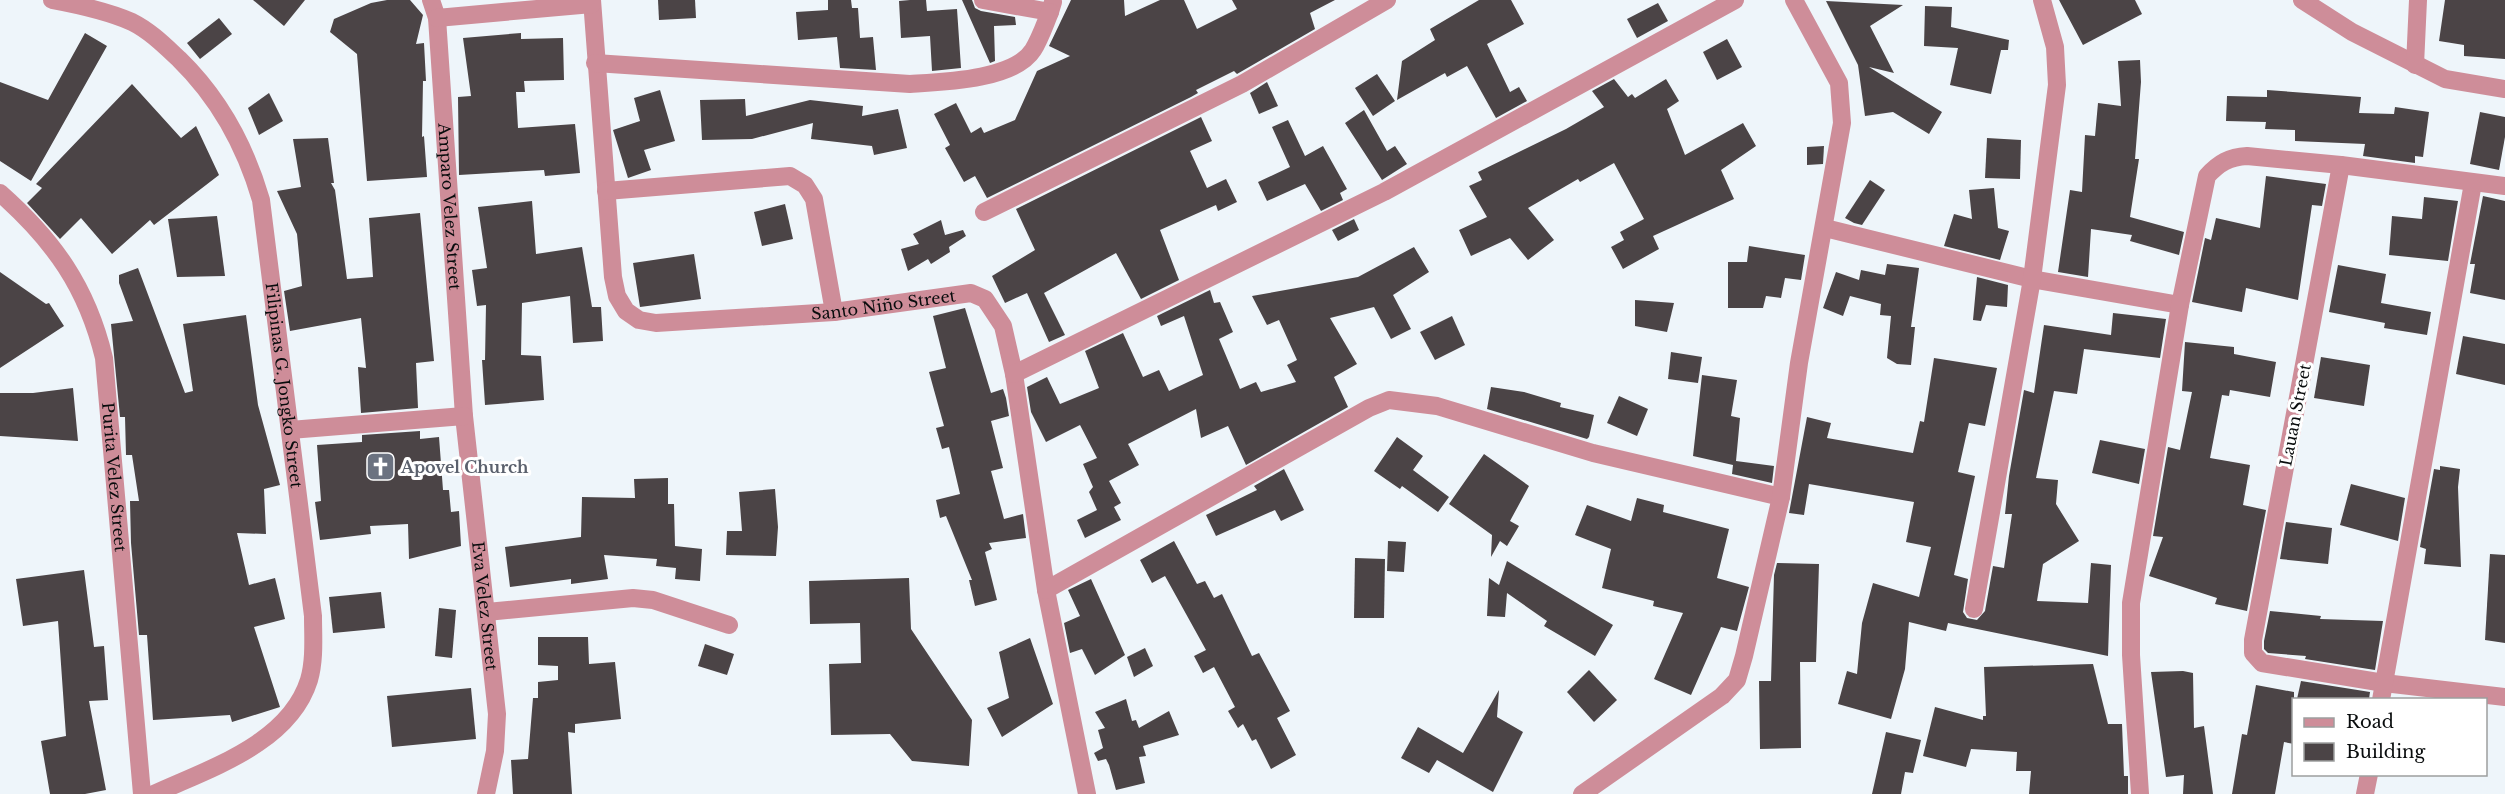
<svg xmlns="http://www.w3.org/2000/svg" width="2505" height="794" font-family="'Libre Baskerville',serif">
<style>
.building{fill:#4b4446}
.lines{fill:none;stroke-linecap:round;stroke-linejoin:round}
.minor{stroke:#ce8d99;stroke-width:18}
.labels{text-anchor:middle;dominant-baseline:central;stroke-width:6;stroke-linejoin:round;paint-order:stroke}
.street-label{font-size:16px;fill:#090c0d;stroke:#fff}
.worship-label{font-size:16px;font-weight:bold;fill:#5b616d;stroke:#fff;text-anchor:start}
</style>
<rect width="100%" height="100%" fill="#eef5fa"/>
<!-- building -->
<g class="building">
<polygon points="253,0 305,0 284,26"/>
<polygon points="387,0 410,0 423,15 416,44 424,43 426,81 423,81 422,137 424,136 427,177 367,181 357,54 330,32 334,19 371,3"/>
<polygon points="658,0 695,0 696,18 659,20"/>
<polygon points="828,0 851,0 852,8 858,8 860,38 873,37 876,70 840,68 837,37 798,40 796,12 828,10"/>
<polygon points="910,0 926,0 927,11 957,9 961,68 932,71 930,36 901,38 899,1"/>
<polygon points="962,0 972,0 975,8 981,11 1015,17 1016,25 994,26 995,61 990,63"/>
<polygon points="1071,0 1124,0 1125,16 1160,0 1184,0 1197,29 1237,9 1232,0 1335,0 1310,13 1315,29 1237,74 1234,71 1196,90 1198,93 1191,97 987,198 975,176 964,182 945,148 950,145 934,114 956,103 971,133 981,127 984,133 1015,120 1037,71 1070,56 1049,46"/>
<polygon points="1479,0 1511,0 1524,24 1487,44 1510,92 1519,87 1527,101 1496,118 1467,66 1447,77 1445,73 1397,100 1402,61 1435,40 1430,29"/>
<polygon points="2059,0 2135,0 2142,14 2083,45"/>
<polygon points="2445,0 2505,0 2505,59 2464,56 2464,45 2439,41"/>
<polygon points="1826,1 1903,5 1870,26 1894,73 1869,67 1942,112 1929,134 1893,112 1865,116 1858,65"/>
<polygon points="1658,3 1668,21 1637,38 1627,19"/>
<polygon points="1925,6 1952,7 1951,27 2009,40 2008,50 2001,50 1991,94 1950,85 1958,48 1924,46"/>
<polygon points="219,18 232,34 200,59 187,43"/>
<polygon points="85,33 107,46 31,181 0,161 0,82 48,100"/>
<polygon points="521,33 521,39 563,38 564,80 524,81 525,92 516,92 518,128 575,124 580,173 545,176 544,170 459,175 458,97 471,96 463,38"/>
<polygon points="1727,39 1742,67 1717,80 1703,52"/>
<polygon points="2140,60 2141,82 2135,159 2139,159 2130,217 2184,232 2179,255 2130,241 2132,235 2091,229 2088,277 2058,272 2070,190 2082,192 2085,135 2095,136 2098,103 2121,106 2118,61"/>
<polygon points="1377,74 1395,101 1373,116 1355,88"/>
<polygon points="1614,79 1628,97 1632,94 1635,98 1666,79 1679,101 1667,109 1685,155 1743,123 1756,146 1721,170 1734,199 1653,236 1659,249 1623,269 1611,247 1624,240 1620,232 1644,219 1614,163 1580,182 1578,179 1528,208 1554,240 1528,260 1510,238 1471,256 1459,230 1487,217 1469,186 1482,180 1478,172 1566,129 1604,107 1592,91"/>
<polygon points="1267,82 1278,106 1259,114 1250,93"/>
<polygon points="132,84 181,138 196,126 219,175 154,225 150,220 112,254 81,218 60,239 27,203 42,188 36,184"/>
<polygon points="660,90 675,141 644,150 651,170 628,178 613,130 640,121 634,98"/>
<polygon points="2267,90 2361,97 2359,113 2394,114 2395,107 2429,112 2423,157 2415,156 2415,163 2363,156 2365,144 2295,141 2295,130 2265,129 2266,122 2226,121 2227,96 2267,97"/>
<polygon points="269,93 283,121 259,135 248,108"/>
<polygon points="745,99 746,116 810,100 863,106 862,116 898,109 907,148 874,155 872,146 811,139 813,123 752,139 702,140 700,100"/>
<polygon points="1364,110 1387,151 1395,146 1407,164 1382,180 1345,123"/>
<polygon points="2480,112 2505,117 2505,137 2499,170 2470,164"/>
<polygon points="1201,117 1212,141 1190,151 1207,188 1226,179 1237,202 1218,211 1216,205 1160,230 1179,280 1141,299 1116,253 1044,293 1065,335 1049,342 1027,293 1005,303 992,276 1035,250 1016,209"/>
<polygon points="1288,120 1305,156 1323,146 1347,189 1340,193 1343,200 1321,211 1305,184 1267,201 1258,182 1290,167 1272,127"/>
<polygon points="328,138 334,183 331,183 335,190 347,279 373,277 369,218 420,213 434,361 416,363 418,408 361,413 358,367 366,368 361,318 290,331 284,291 302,286 297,234 277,191 301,187 293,139"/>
<polygon points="1987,138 2021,140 2020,179 1985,178"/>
<polygon points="1824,146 1823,164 1807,165 1807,147"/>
<polygon points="2266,176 2326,184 2322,206 2312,205 2298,300 2246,288 2242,312 2192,302 2205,238 2211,240 2216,218 2260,228"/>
<polygon points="1870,180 1885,190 1862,225 1854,223 1845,218"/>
<polygon points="1994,188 1998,228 2009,231 2000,260 1944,246 1954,214 1972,219 1969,190"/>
<polygon points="2483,196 2505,201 2505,300 2470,293 2475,264 2470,264"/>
<polygon points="2424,197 2458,201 2448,261 2389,255 2392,216 2422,219"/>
<polygon points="532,201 536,254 582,247 592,307 601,307 603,341 573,343 570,296 522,303 521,355 541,356 544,400 485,405 482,360 485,360 486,305 477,306 472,270 487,268 478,207"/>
<polygon points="785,204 793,239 762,246 754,212"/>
<polygon points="217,216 225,276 177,277 168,219"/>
<polygon points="1354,219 1359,230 1338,241 1332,230"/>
<polygon points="941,220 945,235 963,230 966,236 949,247 950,252 931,264 928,259 908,271 901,249 919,244 913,234"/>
<polygon points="1749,246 1805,255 1801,280 1785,278 1781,298 1766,296 1763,308 1728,308 1728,262 1747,262"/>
<polygon points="1414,247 1429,272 1393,295 1411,329 1391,339 1374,307 1330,318 1357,364 1334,377 1348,407 1246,465 1228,426 1201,438 1196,409 1128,444 1139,465 1109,481 1121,503 1114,507 1121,520 1085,538 1077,520 1097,510 1089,492 1093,487 1083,464 1097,458 1080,425 1046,442 1031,412 1027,387 1047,377 1060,404 1099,388 1085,351 1123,333 1143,377 1159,370 1169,391 1203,375 1184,316 1161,326 1157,316 1210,290 1214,303 1220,302 1233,332 1219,339 1240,389 1256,382 1261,392 1296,382 1287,365 1297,360 1279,320 1267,325 1252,296 1358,277"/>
<polygon points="694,254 701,299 640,307 633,263"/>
<polygon points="1887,264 1919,268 1911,327 1915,327 1911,365 1897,364 1887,358 1891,316 1880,315 1881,304 1850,296 1843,316 1823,308 1836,272 1859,280 1861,270 1885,275"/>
<polygon points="2338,265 2386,274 2381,303 2431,312 2427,335 2384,328 2385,323 2329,312"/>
<polygon points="138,268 185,393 193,391 183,324 246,315 258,405 280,485 264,489 266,534 237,533 249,585 275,578 285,619 254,627 280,707 232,722 230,715 153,720 147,635 139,635 131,543 130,501 139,501 132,455 126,455 125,417 120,417 111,324 133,321 119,283 119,275"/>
<polygon points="0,272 46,304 49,303 64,326 0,368"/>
<polygon points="1977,277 2008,285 2007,307 1986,305 1981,321 1973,320"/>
<polygon points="1635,300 1674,303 1667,332 1635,326"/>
<polygon points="965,308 991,393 1003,389 1006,398 1009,416 991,421 1003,468 991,471 1004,519 1023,514 1026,538 989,543 992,549 985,552 997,600 975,606 969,580 972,580 946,516 940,518 936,500 960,494 949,447 942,449 936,428 944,426 929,372 946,368 933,316"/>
<polygon points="2113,313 2166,319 2160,358 2084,349 2077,394 2054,391 2036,478 2058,480 2056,504 2079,541 2043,564 2037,601 2088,603 2091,563 2111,565 2108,656 1948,623 1946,631 1909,622 1905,669 1891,719 1838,704 1847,671 1857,674 1862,623 1873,583 1919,597 1931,547 1906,542 1914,502 1809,484 1804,515 1789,513 1807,417 1831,423 1827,438 1913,453 1920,421 1924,422 1934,358 1997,368 1985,426 1969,423 1958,472 1975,476 1954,575 1968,579 1963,612 1967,618 1977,620 1985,611 1993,566 2004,568 2012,514 2005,514 2009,476 2024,390 2034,393 2044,325 2111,335"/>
<polygon points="1452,316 1465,345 1435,360 1420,332"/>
<polygon points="2463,336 2505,344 2505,385 2456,374"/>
<polygon points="2185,342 2234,347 2234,354 2276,362 2270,397 2230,390 2229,396 2222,395 2210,458 2250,465 2243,505 2266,510 2247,611 2215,604 2217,598 2149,576 2163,537 2153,536 2168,447 2180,450 2192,392 2182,391"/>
<polygon points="1671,352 1702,357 1698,383 1668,379"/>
<polygon points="2321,357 2370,365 2364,406 2314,398"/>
<polygon points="1702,375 1737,380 1731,416 1740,418 1736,461 1774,466 1772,483 1732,474 1733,465 1693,456"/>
<polygon points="1491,387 1524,392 1561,403 1560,407 1594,415 1589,437 1587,439 1487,409"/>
<polygon points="73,388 78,441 0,436 0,393 33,393"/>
<polygon points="1619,396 1648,409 1637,436 1607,423"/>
<polygon points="420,431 420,439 439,437 443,490 449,490 451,512 459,511 461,546 409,559 408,524 370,526 371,534 320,540 315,502 321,501 317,445 362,442 362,435"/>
<polygon points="1397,437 1423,456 1413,470 1449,497 1438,512 1402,486 1400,489 1374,471"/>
<polygon points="2100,440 2145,449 2139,484 2092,473"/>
<polygon points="1484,454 1529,486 1510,521 1519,526 1507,546 1500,541 1491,557 1492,535 1449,504"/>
<polygon points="2440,466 2460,469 2458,487 2461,567 2424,564 2426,549 2420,547 2434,469 2440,470"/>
<polygon points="1284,469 1304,510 1281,521 1275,510 1216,536 1206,515 1257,490 1254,486"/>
<polygon points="668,478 668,504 674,504 675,546 702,549 700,581 675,579 676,568 656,566 657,559 604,555 608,579 571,584 571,579 510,587 505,547 581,537 582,497 635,498 634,479"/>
<polygon points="2351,484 2405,498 2398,541 2340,525"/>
<polygon points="775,489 778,527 776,556 726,555 727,531 742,531 739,492"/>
<polygon points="1637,498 1664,505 1663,512 1729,529 1717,578 1749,587 1737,631 1721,627 1691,695 1654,679 1683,613 1653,606 1654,601 1602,588 1611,549 1575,535 1587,505 1631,521"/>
<polygon points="2286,522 2332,528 2328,564 2280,559"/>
<polygon points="1174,541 1197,584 1205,581 1214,598 1222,594 1252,656 1259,653 1290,711 1277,718 1296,755 1271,769 1256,739 1252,741 1243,724 1238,728 1228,711 1235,707 1214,667 1203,673 1194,656 1206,650 1165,576 1152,583 1140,560"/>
<polygon points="1388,541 1406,542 1404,572 1387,571"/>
<polygon points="2490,554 2505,555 2505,643 2485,640"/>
<polygon points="1355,558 1385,559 1384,618 1354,618"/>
<polygon points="1507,561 1613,625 1595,656 1544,626 1547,621 1507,593 1505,617 1487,616 1489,578 1499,585"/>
<polygon points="1777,563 1819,564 1816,662 1800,662 1801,748 1760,749 1759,681 1771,681 1774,575"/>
<polygon points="84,570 94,647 104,646 108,700 89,701 106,790 85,794 50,794 41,741 66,736 58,621 23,626 16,579"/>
<polygon points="909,578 911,629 972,720 969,766 912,761 890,734 831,735 829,664 861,663 860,623 810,624 809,581"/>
<polygon points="1091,579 1125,655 1095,675 1082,649 1070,653 1064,623 1080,616 1068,590"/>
<polygon points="381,592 385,628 333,633 329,597"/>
<polygon points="439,608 456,610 452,658 435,656"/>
<polygon points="2270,611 2321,616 2320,619 2383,621 2375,670 2305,659 2306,656 2268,653 2264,649 2264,641"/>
<polygon points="538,637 588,637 589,664 615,662 621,719 575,724 575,733 568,732 572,794 513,794 511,760 528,759 533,698 538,698 538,682 558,680 558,666 538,665"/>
<polygon points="1030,638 1053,704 1002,737 987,708 1009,698 999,652"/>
<polygon points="705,644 734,654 727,675 698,666"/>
<polygon points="1145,648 1153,666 1134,677 1127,657"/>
<polygon points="2093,664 2108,724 2122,724 2124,776 2128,776 2128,794 2029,794 2031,771 2016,771 2017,752 1971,749 1966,767 1923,756 1935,707 1983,720 1983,716 1986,716 1984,667"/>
<polygon points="1589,670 1617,700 1594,722 1567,692"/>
<polygon points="2183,671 2193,673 2194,728 2204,726 2213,794 2183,794 2184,775 2166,777 2151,672"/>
<polygon points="2301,681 2370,692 2369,699 2297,699"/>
<polygon points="2256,685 2294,692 2294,744 2284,742 2275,794 2232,794 2242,734 2247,735"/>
<polygon points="471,688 476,739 392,747 387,696"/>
<polygon points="1499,690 1497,717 1523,732 1493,792 1437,760 1429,773 1401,758 1418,727 1463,753"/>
<polygon points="1126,699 1132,721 1136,720 1139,728 1169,711 1179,735 1143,746 1146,756 1139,757 1145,783 1116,790 1109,765 1106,759 1098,761 1094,753 1103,748 1098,730 1105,728 1095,712"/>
<polygon points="1886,732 1921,740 1913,773 1905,772 1901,794 1872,794"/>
</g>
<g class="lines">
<!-- minor -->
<g class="minor">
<path id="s1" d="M52 0C79 5 107 11 132 22 150 31 164 45 179 59 220 99 245 145 261 200L313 616C313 637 315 659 309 680 289 744 208 769 154 794"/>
<path id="s2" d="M431 0 437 18 464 416 497 714 495 751 486 794"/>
<path id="s3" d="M592 0 613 277 617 296 626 311 639 320 656 323 834 312 971 293 985 299 1003 326 1014 374 1046 590 1087 794"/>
<polyline points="983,0 1050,12 1053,2"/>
<polyline points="2302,0 2352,32 2445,79 2505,89"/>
<polyline points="437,18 592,4"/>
<path d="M595 63 910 84C942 82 1014 80 1033 50 1040 39 1045 24 1050 12"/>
<polyline points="2415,65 2418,0"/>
<polyline points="2341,165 2253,640 2253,653 2262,663 2384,683 2505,697"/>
<polyline points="606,191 790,176 805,185 814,199 834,312"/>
<path id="s4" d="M0 193C54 241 87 287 104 358L142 794"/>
<polyline points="984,212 1242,84 1387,0"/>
<polyline points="1825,228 2032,279 2180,305"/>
<polyline points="1014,374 1384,192 1735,0"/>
<polyline points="290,430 464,416"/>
<polyline points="1046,590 1369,408 1389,400 1437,406 1593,453 1781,497"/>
<polyline points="1974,609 2032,279 2057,85 2055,47 2042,0"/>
<polyline points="487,612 633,598 653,600 729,625"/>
<polyline points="2381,700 2473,183"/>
<polyline points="1582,794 1722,696 1737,680 1744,656 1781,497 1799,363 1842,123 1839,83 1794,0"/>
<path d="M2140 794 2131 655V603L2180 305 2207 176C2219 163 2229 157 2247 156L2341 165 2505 186"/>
<polyline points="2365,794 2369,774"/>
</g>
</g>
<!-- icons -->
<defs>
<symbol id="church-square" viewBox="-11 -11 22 22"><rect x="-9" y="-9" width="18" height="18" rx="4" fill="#6b7280" stroke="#fff"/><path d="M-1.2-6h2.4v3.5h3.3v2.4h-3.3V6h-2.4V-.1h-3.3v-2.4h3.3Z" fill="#fff"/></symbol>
</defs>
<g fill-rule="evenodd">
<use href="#church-square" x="364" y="450" width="33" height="33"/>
</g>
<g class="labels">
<!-- street labels -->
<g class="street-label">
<text stroke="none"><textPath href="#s2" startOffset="208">Amparo Velez Street</textPath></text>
<text stroke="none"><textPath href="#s3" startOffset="576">Santo Niño Street</textPath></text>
<text stroke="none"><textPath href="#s1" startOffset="495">Filipinas G. Jongko Street</textPath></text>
<text transform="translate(2295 415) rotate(-79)">Lauan Street</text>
<text stroke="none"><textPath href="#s4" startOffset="318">Purita Velez Street</textPath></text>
<text stroke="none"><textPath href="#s2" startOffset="609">Eva Velez Street</textPath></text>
</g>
<!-- worship labels -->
<g class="worship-label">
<text x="401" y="467">Apovel Church</text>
</g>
</g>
<!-- legend -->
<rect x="2292" y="698" width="195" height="78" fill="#ffffff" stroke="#9d9e9e" stroke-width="1.5"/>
<rect x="2304" y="718" width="30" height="9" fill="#ce8d99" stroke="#9d9e9e" stroke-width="1.5"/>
<text x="2346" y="728" font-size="18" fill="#090c0d">Road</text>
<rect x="2304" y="743" width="30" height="18" fill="#4b4446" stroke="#9d9e9e" stroke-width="1.5"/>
<text x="2346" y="758" font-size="18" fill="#090c0d">Building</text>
</svg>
